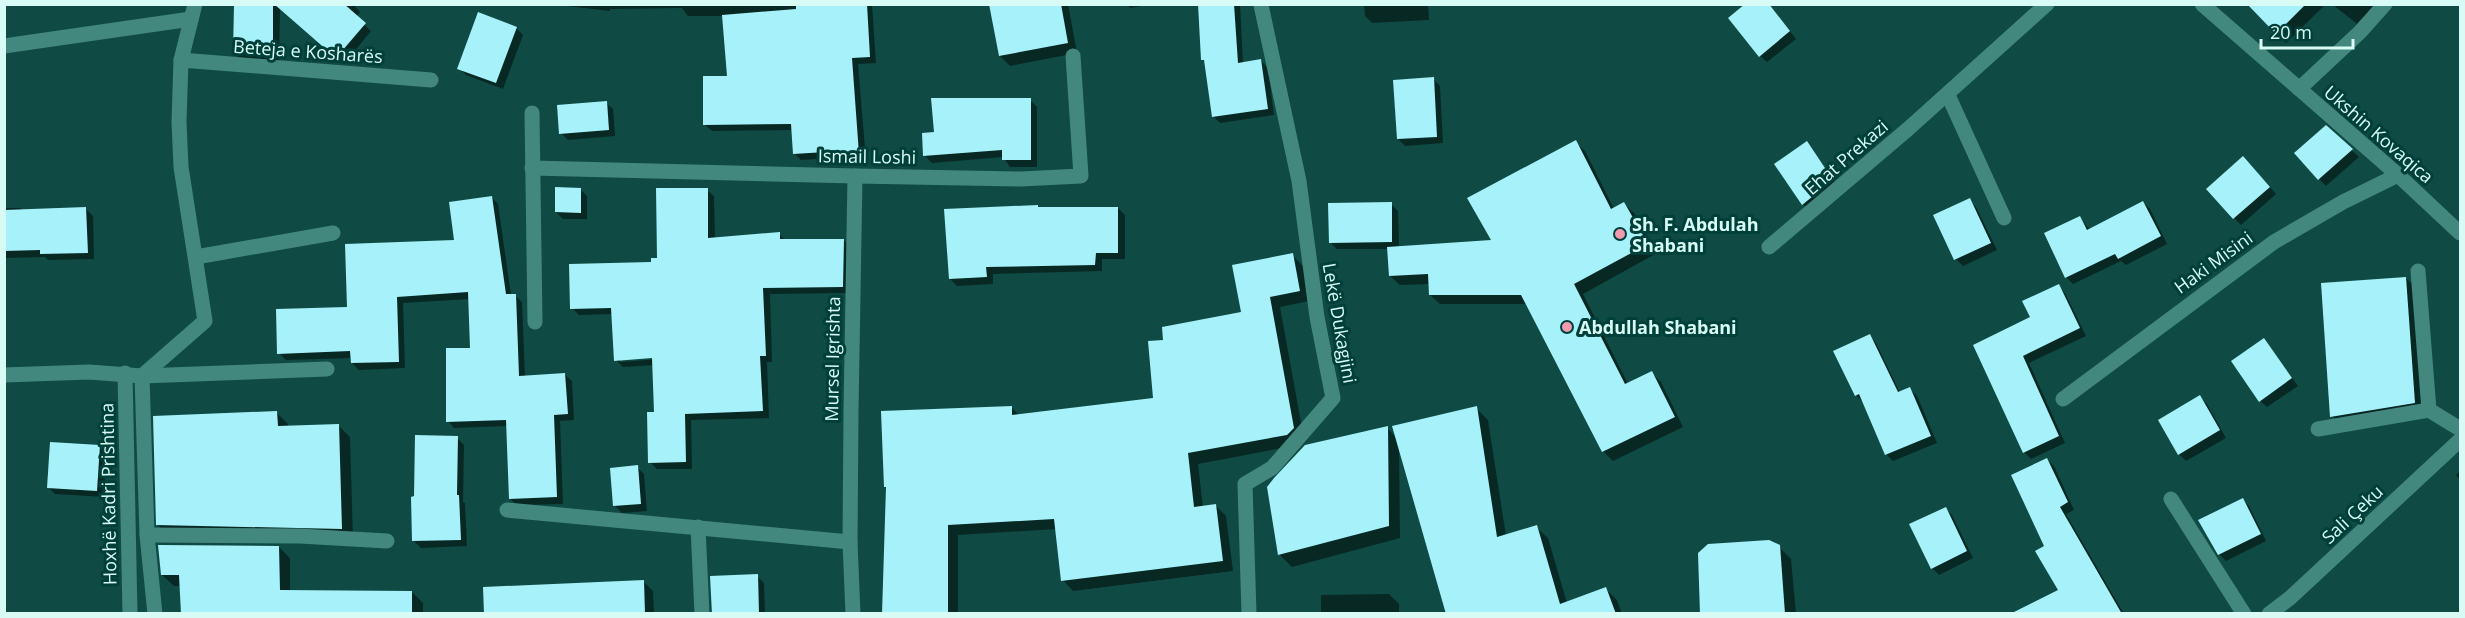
<svg xmlns="http://www.w3.org/2000/svg" width="2465" height="618" font-family="'Open Sans',sans-serif">
<style>
.shadow{fill:#0007;fill-rule:evenodd}
.building{fill:#a7f2fa}
.lines{fill:none;stroke-linecap:round;stroke-linejoin:round}
.minor{stroke:#42887f;stroke-width:15}
.poi-dot{fill:#f29aaf;stroke:#00403a;stroke-width:2}
.labels{text-anchor:middle;dominant-baseline:central;stroke-width:6;stroke-linejoin:round;paint-order:stroke}
.street-label{font-size:18px;fill:#d8fbf5;stroke:#00403a}
.poi-label{font-size:18px;font-weight:bold;fill:#d8fbf5;stroke:#00403a;text-anchor:start}
</style>
<rect width="100%" height="100%" fill="#0f4b44"/>
<!-- shadow -->
<g class="shadow">
<polygon points="236,4 353,4 360,12 356,17 371,31 344,64 280,8 279,62 242,61 235,54"/>
<polygon points="550,4 872,4 876,63 858,64 866,160 835,162 831,158 801,160 794,153 793,130 712,131 705,125 728,77 724,16 688,16 682,8 610,9 610,11"/>
<polygon points="990,4 1068,4 1077,53 1010,66 1000,56"/>
<polygon points="1126,4 1152,4 1130,8"/>
<polygon points="1200,4 1240,4 1243,63 1261,61 1268,68 1274,115 1220,123 1213,116 1206,63 1203,60"/>
<polygon points="1364,4 1428,4 1429,20 1372,23 1365,16"/>
<polygon points="1769,4 1796,39 1767,62 1760,56"/>
<polygon points="2249,4 2326,4 2286,43"/>
<polygon points="2332,4 2390,4 2366,31"/>
<polygon points="516,28 523,35 503,89 466,75 459,68"/>
<polygon points="1433,79 1440,86 1443,143 1405,146 1398,139"/>
<polygon points="1030,100 1037,107 1037,167 1010,167 1003,157 932,163 925,156 935,134"/>
<polygon points="606,103 613,109 615,136 568,140 561,133"/>
<polygon points="2326,127 2359,157 2326,186 2319,179"/>
<polygon points="1575,142 1585,151 1614,209 1624,204 1634,213 1657,253 1583,294 1628,384 1651,372 1661,382 1683,427 1613,461 1604,452 1527,304 1440,304 1430,295 1430,284 1400,285 1390,276 1389,249 1337,249 1330,242 1391,204 1398,211 1399,247 1494,242"/>
<polygon points="1807,143 1839,187 1810,211 1803,204"/>
<polygon points="2250,165 2276,194 2241,225 2234,218"/>
<polygon points="580,189 587,196 587,219 563,219 556,212"/>
<path d="M707 190 714 196 715 239 779 234 786 241 844 240 851 247 850 293 770 294 772 362H767L769 418 691 420 692 469H657L650 462 656 414 654 365 623 367 616 360 613 314 579 315 572 308 658 260ZM660 356V359L620 362V359Z"/>
<polygon points="491,197 498,204 511,295 515,295 522,302 525,377 565,375 572,381 574,420 560,421 563,504 517,505 510,499 507,426 454,428 448,421 471,349 470,299 403,303 405,368 359,370 352,363 352,358 286,360 279,353 456,242"/>
<polygon points="1969,200 1976,207 1997,250 1963,266 1956,259"/>
<polygon points="2143,202 2150,209 2167,244 2126,265 2121,261 2073,284 2066,277 2080,218 2090,230"/>
<polygon points="1038,206 1039,208 1118,208 1125,215 1125,259 1102,259 1102,271 993,274 993,284 957,286 950,279"/>
<polygon points="4,208 20,208 24,211 86,209 93,216 94,259 48,260 45,257 4,258"/>
<polygon points="1292,255 1303,266 1309,301 1280,307 1304,439 1298,445 1198,464 1203,507 1215,505 1226,516 1233,571 1073,591 1063,580 1057,529 958,535 958,614 884,614 887,489 885,487 1011,407 1020,416 1155,400 1165,341 1243,314"/>
<polygon points="2406,278 2416,288 2424,412 2342,426 2332,416"/>
<polygon points="2058,286 2065,293 2086,336 2029,363 2065,443 2031,459 2024,452 1975,346 2032,318"/>
<polygon points="1870,336 1876,343 1900,393 1910,389 1917,396 1937,443 1893,461 1886,454 1863,402 1856,395"/>
<polygon points="2264,340 2298,386 2267,407 2260,401"/>
<polygon points="2200,397 2207,404 2226,438 2186,461 2179,454"/>
<polygon points="1476,408 1488,420 1506,536 1536,527 1548,538 1567,603 1606,589 1617,600 1622,614 1448,614 1399,449 1400,538 1292,567 1280,555 1269,488 1387,428 1397,438"/>
<polygon points="277,413 288,424 288,427 339,426 350,437 353,539 169,536 158,525"/>
<polygon points="457,438 464,445 463,502 465,503 467,546 421,548 414,541"/>
<polygon points="99,447 106,454 104,497 55,494 48,487"/>
<polygon points="2047,460 2054,466 2074,510 2066,514 2124,614 2037,614 2060,590 2046,546"/>
<polygon points="637,467 644,474 647,511 622,513 615,506"/>
<polygon points="2460,471 2460,480 2456,475"/>
<polygon points="2242,499 2249,506 2266,541 2226,561 2219,554"/>
<polygon points="1946,509 1952,515 1973,558 1939,575 1932,568"/>
<polygon points="279,547 290,558 290,592 412,592 423,603 423,614 184,614 181,586 174,586 162,575"/>
<polygon points="1779,547 1791,559 1796,614 1701,614"/>
<polygon points="757,576 764,583 765,614 712,614"/>
<polygon points="643,581 653,591 654,614 485,614"/>
<polygon points="1389,594 1399,604 1399,614 1321,614 1321,595"/>
</g>
<!-- building -->
<g class="building">
<polygon points="234,4 273,4 273,55 233,54"/>
<polygon points="274,4 344,4 366,23 336,58"/>
<polygon points="796,4 867,4 870,57 852,58 859,154 827,156 826,152 793,154 791,124 703,125 703,76 727,76 722,15 796,9"/>
<polygon points="989,4 1061,4 1068,43 999,56"/>
<polygon points="1198,4 1234,4 1238,63 1261,59 1268,109 1212,117 1204,60 1201,60"/>
<polygon points="1745,4 1769,4 1790,31 1759,57 1728,18"/>
<polygon points="2247,4 2306,4 2276,34"/>
<polygon points="478,12 517,27 496,83 457,69"/>
<polygon points="1434,77 1437,137 1397,139 1393,80"/>
<polygon points="931,98 1031,98 1031,160 1002,160 1002,150 923,156 922,133 934,132"/>
<polygon points="607,101 609,130 559,134 557,105"/>
<polygon points="2326,125 2353,149 2318,180 2294,153"/>
<polygon points="1576,140 1611,209 1624,202 1648,244 1574,284 1625,384 1652,371 1675,417 1602,452 1521,295 1429,295 1428,274 1389,276 1387,247 1491,240 1467,198"/>
<polygon points="1807,141 1833,180 1802,205 1774,164"/>
<polygon points="2243,156 2270,187 2233,219 2206,189"/>
<polygon points="555,187 581,188 581,213 555,212"/>
<polygon points="656,188 708,188 708,238 780,232 780,239 844,239 843,287 763,288 766,356 760,356 763,411 685,414 686,462 648,463 647,412 654,412 652,358 614,361 611,308 570,309 569,264 651,262 651,258 657,258"/>
<polygon points="492,196 506,294 516,294 519,376 565,373 568,414 554,415 557,497 509,499 506,420 446,422 446,348 470,348 468,292 397,297 399,362 351,363 350,351 277,354 276,309 347,307 345,244 454,240 449,202"/>
<polygon points="1970,198 1991,243 1954,260 1933,215"/>
<polygon points="2143,201 2161,236 2118,259 2115,254 2065,278 2044,233 2080,216 2087,230"/>
<polygon points="1392,202 1392,242 1329,243 1328,203"/>
<polygon points="1038,205 1038,207 1118,207 1118,253 1096,253 1095,265 986,267 987,277 949,279 944,209"/>
<polygon points="86,207 88,253 40,254 40,250 4,251 4,210"/>
<polygon points="1293,253 1300,291 1270,297 1294,428 1287,435 1188,453 1194,507 1216,504 1223,561 1061,581 1054,519 948,525 948,614 882,614 886,487 884,487 881,411 1012,406 1012,415 1153,398 1148,341 1163,340 1162,327 1241,312 1232,265"/>
<polygon points="2406,277 2415,403 2330,417 2321,283"/>
<polygon points="2059,284 2080,328 2023,356 2059,436 2023,453 1973,345 2030,317 2022,301"/>
<polygon points="1870,334 1898,392 1910,387 1931,436 1885,455 1859,394 1855,396 1833,351"/>
<polygon points="2264,338 2292,378 2259,402 2231,361"/>
<polygon points="2200,395 2220,430 2178,455 2158,420"/>
<polygon points="1477,406 1497,537 1537,525 1560,604 1606,587 1616,614 1446,614 1392,426"/>
<polygon points="277,411 278,426 339,424 342,529 156,525 153,416"/>
<polygon points="1388,426 1389,526 1278,555 1267,487 1274,478 1305,445"/>
<polygon points="415,435 458,436 457,495 459,495 461,540 412,541 411,497 414,496"/>
<polygon points="50,442 100,445 97,491 47,488"/>
<polygon points="2047,458 2068,502 2060,507 2122,614 2010,614 2058,590 2035,551 2044,546 2011,475"/>
<polygon points="638,465 641,504 613,506 610,468"/>
<polygon points="2243,498 2261,534 2218,555 2198,520"/>
<polygon points="1946,507 1967,551 1931,569 1909,524"/>
<polygon points="1769,540 1780,545 1785,614 1700,614 1698,553 1708,544"/>
<polygon points="158,545 279,546 280,590 412,591 412,614 181,614 179,575 161,575"/>
<polygon points="758,574 759,614 712,614 710,576"/>
<polygon points="644,580 645,614 484,614 483,587"/>
</g>
<g class="lines">
<!-- minor -->
<g class="minor">
<polyline points="2202,4 2398,175 2460,233"/>
<polyline points="4,46 191,19"/>
<polyline points="181,60 431,80"/>
<polyline points="2299,89 2360,32 2385,4"/>
<polyline points="1948,95 2004,218"/>
<polyline points="532,113 535,322"/>
<polyline points="532,168 855,176 1021,179 1081,176 1073,56"/>
<polyline points="1769,247 1908,129 2047,4"/>
<polyline points="196,257 333,233"/>
<polyline points="2418,271 2429,410 2460,429"/>
<polyline points="125,373 130,614"/>
<polyline points="4,375 89,372 142,376 327,369"/>
<polyline points="142,376 205,321 181,167 179,122 181,60 195,4"/>
<polyline points="142,376 147,535 155,614"/>
<polyline points="2063,399 2274,242 2343,202 2398,175"/>
<polyline points="2318,429 2429,410"/>
<polyline points="2171,499 2244,614"/>
<polyline points="507,510 850,542"/>
<polyline points="698,527 702,614"/>
<polyline points="147,535 300,536 387,541"/>
<polyline points="853,614 850,542 851,412 855,176"/>
<polyline points="1249,614 1245,484 1272,468 1333,398 1317,317 1299,181 1261,5"/>
<polyline points="2269,614 2290,598 2460,440"/>
</g>
</g>
<!-- markers -->
<g class="poi-dot">
<circle cx="1620" cy="234" r="6"/>
<circle cx="1567" cy="327" r="6"/>
</g>
<g class="labels">
<!-- street labels -->
<g class="street-label">
<text transform="translate(308 51) rotate(4)">Beteja e Kosharës</text>
<text transform="translate(2379 134) rotate(41)">Ukshin Kovaqica</text>
<text transform="translate(867 156) rotate(1)">Ismail Loshi</text>
<text transform="translate(1846 157) rotate(-41)">Ehat Prekazi</text>
<text transform="translate(2213 262) rotate(-36)">Haki Misini</text>
<text transform="translate(1340 323) rotate(80)">Lekë Dukagjini</text>
<text transform="translate(832 359) rotate(-89)">Mursel Igrishta</text>
<text transform="translate(108 494) rotate(-91)">Hoxhë Kadri Prishtina</text>
<text transform="translate(2352 514) rotate(-43)">Sali Çeku</text>
</g>
<!-- poi labels -->
<g class="poi-label">
<text x="1632" y="224">Sh. F. Abdulah<tspan x="1632" dy="21">Shabani</tspan></text>
<text x="1579" y="327">Abdullah Shabani</text>
</g>
</g>
<!-- border -->
<rect width="2465" height="618" fill="none" stroke="#d8fbf5" stroke-width="12"/>
<!-- scale -->
<path d="M2261 39v9h92v-9" fill="none" stroke="#d8fbf5" stroke-width="3"/>
<text x="2270" y="39" font-size="18" fill="#d8fbf5" stroke="#00403a" stroke-width="4.5" paint-order="stroke">20 m</text>
</svg>
